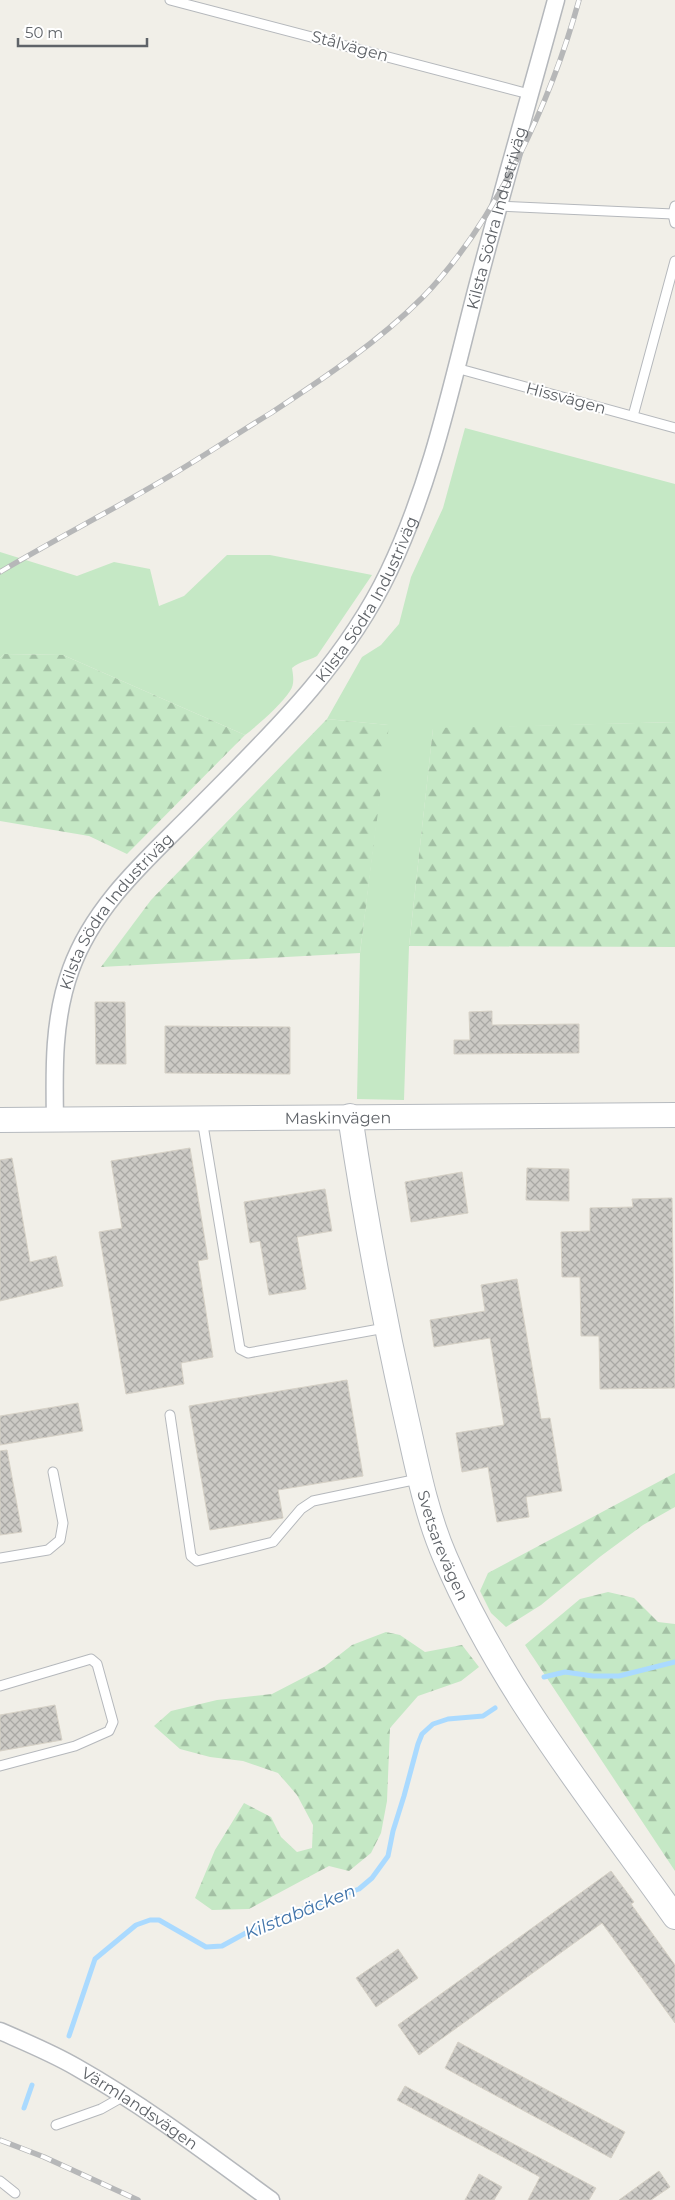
<svg xmlns="http://www.w3.org/2000/svg" width="675" height="2200" font-family="Montserrat,sans-serif">
<style>
.green{fill:#c5e8c5}
.forest{fill:url(#forest-firs)}
.lines{fill:none;stroke-linecap:round;stroke-linejoin:round}
.stream{stroke:#aadaff;stroke-width:5}
.building{fill:url(#building-cross-hatch);stroke:#d6d1c6}
.lane-casing{stroke:#b5b8bc;stroke-width:11}
.street-casing{stroke:#b5b8bc;stroke-width:19}
.secondary-casing{stroke:#b6babf;stroke-width:26}
.lane{stroke:#fff;stroke-width:9}
.street{stroke:#fff;stroke-width:16}
.secondary{stroke:#fff;stroke-width:24}
.rail-casing{stroke:#b6b7b8;stroke-width:5.5}
.rail{stroke:#fff;stroke-width:4;stroke-dasharray:11;stroke-linecap:butt}
.labels{text-anchor:middle;dominant-baseline:central;stroke-width:4;stroke-linejoin:round;paint-order:stroke}
.street-label{font-size:16px;fill:#5f6368;stroke:#fff}
.water-label{font-size:18px;font-style:italic;fill:#4174aa;stroke:#fff}
</style>
<defs>
<pattern id="forest-firs" width="22" height="20" patternUnits="userSpaceOnUse" patternTransform="scale(1.25)"><rect width="22" height="20" fill="#c5e8c5"/><path d="M5 1l3.5 6h-7zM16 11l3.5 6h-7z" fill="#a3c0a4"/></pattern>
<pattern id="building-cross-hatch" width="8" height="8" patternUnits="userSpaceOnUse" patternTransform="scale(1.25)"><rect width="8" height="8" fill="#cccac5"/><path d="M0 0l8 8M0 8l8-8" fill="none" stroke="#a9a8a4"/></pattern>
</defs>
<rect width="100%" height="100%" fill="#f1efe8"/>
<!-- green -->
<g class="green">
<polygon points="465,428 675,484 675,722 433,729 409,946 404,1100 357,1099 360,953 388,725 327,719 362,657 381,645 399,624 411,577 443,508"/>
<path d="M0 552 77 576 114 562 150 569 159 606 184 596 227 555H270L372 575 317 656C308 661 300 661 292 668 293 675 295 684 290 691 282 704 257 726 245 735L63 655 4 654 0 658Z"/>
</g>
<!-- forest -->
<g class="forest">
<polygon points="4,654 63,655 245,735 127,854 89,836 0,821 0,658"/>
<polygon points="327,719 389,725 360,953 101,967 151,900"/>
<polygon points="675,722 675,947 409,946 433,728"/>
<polygon points="675,1473 675,1507 643,1525 601,1556 541,1605 506,1627 491,1613 480,1591 488,1573"/>
<polygon points="608,1592 634,1598 658,1622 675,1624 675,1871 525,1645 580,1599"/>
<polygon points="386,1632 400,1635 425,1652 462,1645 479,1667 461,1681 418,1696 390,1728 387,1801 381,1833 371,1853 349,1871 329,1866 249,1909 212,1910 195,1898 215,1850 244,1803 271,1817 281,1837 297,1852 312,1848 313,1825 297,1795 278,1773 243,1761 210,1757 180,1749 154,1726 171,1711 217,1700 272,1694 324,1667 352,1645"/>
</g>
<g class="lines">
<!-- stream -->
<g class="stream">
<polyline points="544,1677 565,1672 593,1676 619,1676 675,1662"/>
<polyline points="69,2036 95,1959 136,1925 150,1920 159,1920 206,1947 222,1946 264,1923 359,1889 372,1878 388,1856 393,1831 404,1796 418,1744 422,1734 433,1724 448,1719 483,1716 495,1708"/>
<polyline points="24,2108 32,2085"/>
</g>
</g>
<!-- building -->
<g class="building">
<polygon points="95,1002 125,1002 126,1064 96,1064"/>
<polygon points="492,1011 492,1025 579,1024 579,1053 454,1054 454,1040 470,1040 469,1012"/>
<polygon points="165,1026 290,1027 290,1074 165,1073"/>
<polygon points="190,1148 208,1259 198,1261 213,1357 181,1363 184,1384 126,1394 99,1232 122,1228 111,1161"/>
<polygon points="12,1158 30,1262 56,1256 63,1286 0,1301 0,1160"/>
<polygon points="527,1168 569,1169 569,1201 526,1200"/>
<polygon points="462,1172 468,1213 411,1222 405,1182"/>
<polygon points="325,1189 332,1231 297,1237 306,1289 269,1295 260,1241 250,1243 244,1202"/>
<polygon points="672,1198 675,1388 600,1389 599,1336 581,1336 580,1277 562,1277 561,1232 590,1231 590,1208 633,1207 632,1199"/>
<polygon points="517,1279 541,1419 550,1418 562,1491 526,1497 529,1517 497,1522 488,1467 462,1472 456,1433 504,1425 490,1338 434,1347 430,1320 485,1311 481,1285"/>
<polygon points="347,1380 363,1476 278,1490 283,1518 210,1530 189,1406"/>
<polygon points="78,1403 83,1431 0,1445 0,1416"/>
<polygon points="7,1450 22,1532 0,1535 0,1451"/>
<polygon points="55,1705 62,1740 0,1751 0,1715"/>
<polygon points="611,1871 634,1902 631,1904 675,1965 675,2023 602,1923 419,2055 398,2025"/>
<polygon points="398,1949 418,1978 376,2007 356,1978"/>
<polygon points="458,2042 625,2132 611,2158 445,2068"/>
<polygon points="405,2086 596,2188 589,2200 528,2200 540,2177 397,2100"/>
<polygon points="659,2171 670,2187 651,2200 619,2200"/>
<polygon points="479,2174 502,2187 494,2200 465,2200"/>
</g>
<g class="lines">
<defs>
<g id="lane">
<polyline points="170,0 529,94"/>
<polyline points="498,206 673,214"/>
<polyline points="675,206 673,214 675,223"/>
<polyline points="456,368 675,428"/>
<polyline points="633,416 675,261"/>
<polyline points="202,1119 240,1349 248,1353 385,1328"/>
<polyline points="170,1415 191,1556 197,1561 273,1542 301,1509 313,1501 418,1479"/>
<polyline points="0,1558 48,1550 60,1540 63,1523 53,1472"/>
<polyline points="0,1686 91,1659 97,1664 113,1722 109,1731 75,1746 0,1766"/>
<polyline points="56,2125 101,2109 124,2096"/>
<polyline points="0,2181 15,2193"/>
</g>
<g id="street">
<path id="s1" d="M55 1120C54 1069 53 1018 71 969 94 906 144 862 190 816 264 741 343 668 389 571 432 481 452 383 477 287 502 191 530 96 556 0"/>
<path id="s2" d="M0 2031C25 2042 52 2053 76 2067 145 2106 208 2154 271 2200"/>
</g>
<g id="secondary">
<path id="s3" d="M350 1116C365 1216 383 1314 405 1412 416 1460 425 1511 445 1557 500 1687 593 1802 675 1917"/>
<path id="s4" d="M0 1120 675 1115"/>
</g>
</defs>
<!-- lane casing -->
<use href="#lane" class="lane-casing"/>
<!-- street casing -->
<use href="#street" class="street-casing"/>
<!-- secondary casing -->
<use href="#secondary" class="secondary-casing"/>
<!-- lane -->
<use href="#lane" class="lane"/>
<!-- street -->
<use href="#street" class="street"/>
<!-- secondary -->
<use href="#secondary" class="secondary"/>
<defs>
<g id="rail">
<path d="M0 572C62 535 127 503 188 465 216 448 243 430 271 413 324 378 377 343 422 298 495 224 552 99 579 0"/>
<polyline points="0,2140 44,2157 138,2200"/>
</g>
</defs>
<!-- rail casing -->
<use href="#rail" class="rail-casing"/>
<!-- rail -->
<use href="#rail" class="rail"/>
</g>
<g class="labels">
<!-- street labels -->
<g class="street-label">
<text transform="translate(350 46) rotate(15)">Stålvägen</text>
<text stroke="none"><textPath href="#s1" startOffset="1035">Kilsta Södra Industriväg</textPath></text>
<text transform="translate(566 398) rotate(15)">Hissvägen</text>
<text stroke="none"><textPath href="#s1" startOffset="630">Kilsta Södra Industriväg</textPath></text>
<text stroke="none"><textPath href="#s1" startOffset="226">Kilsta Södra Industriväg</textPath></text>
<text stroke="none"><textPath href="#s4" startOffset="338">Maskinvägen</textPath></text>
<text stroke="none"><textPath href="#s3" startOffset="440">Svetsarevägen</textPath></text>
<text stroke="none"><textPath href="#s2" startOffset="160">Värmlandsvägen</textPath></text>
</g>
<!-- water labels -->
<g class="water-label">
<text transform="translate(300 1912) rotate(-22)">Kilstabäcken</text>
</g>
</g>
<!-- scale -->
<path d="M18 38v8h129v-8" fill="none" stroke="#5f6368" stroke-width="2.5"/>
<text x="25" y="38" font-size="15" fill="#5f6368" stroke="#ffffff" stroke-width="4" paint-order="stroke">50 m</text>
</svg>
